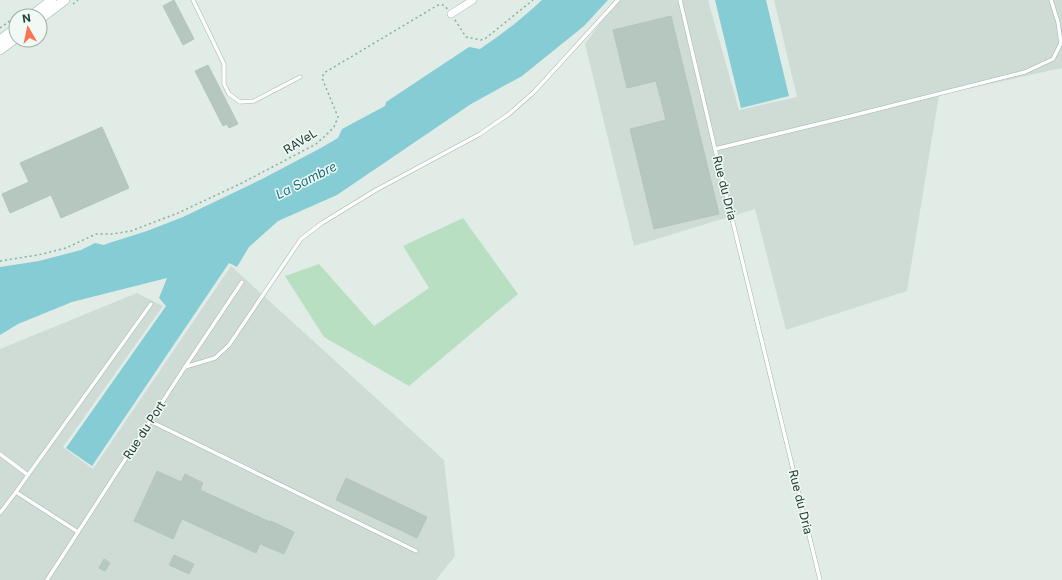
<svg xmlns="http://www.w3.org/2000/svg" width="1062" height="580" font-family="Inter,sans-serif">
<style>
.built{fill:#cfdcd6}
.green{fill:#b8dfc1}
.water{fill:#85ccd5}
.building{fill:#b6c7c0;stroke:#b3c6be}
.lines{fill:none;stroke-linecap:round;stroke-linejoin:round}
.service-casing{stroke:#a3b4ae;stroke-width:4.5}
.minor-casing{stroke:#a3b4ae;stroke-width:8}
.secondary-casing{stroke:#9eb9af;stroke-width:10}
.path{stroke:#7fb2a0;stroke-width:1.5;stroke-dasharray:2 3;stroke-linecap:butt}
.service{stroke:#fff;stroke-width:3.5}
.minor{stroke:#fff;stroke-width:7}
.secondary{stroke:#fff;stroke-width:9}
.labels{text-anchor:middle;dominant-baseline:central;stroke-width:3;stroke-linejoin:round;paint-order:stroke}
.street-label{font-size:12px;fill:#203e35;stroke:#f1f9f5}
.water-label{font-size:13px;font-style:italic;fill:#16707e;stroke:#f1f9f5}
</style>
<rect width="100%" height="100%" fill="#e1ece7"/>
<!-- built -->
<g class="built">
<polygon points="616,0 708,0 739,110 797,97 774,0 1062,0 1062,68 939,95 907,291 786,330 755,209 634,246 585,44"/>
<polygon points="231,266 444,460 455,556 436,580 0,580 0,349 137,293 163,306 63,447 93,469"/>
</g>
<!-- green -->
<polygon class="green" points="463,218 518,294 409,386 324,337 285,276 319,264 374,326 429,288 403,246"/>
<!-- water -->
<g class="water">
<path d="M542 0H608L584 26 522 76 471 104 337 195 278 221 249 247 237 267 229 263 92 466 66 448 166 306 159 298 167 278 72 302 18 324 0 335V267L39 261 81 250 95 243 104 245 109 243 147 231 183 217 262 179 319 149 338 138 342 129 385 106 386 102 469 47 480 49C501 35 523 18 542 0Z"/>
<polygon points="715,0 766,0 789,96 741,108"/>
</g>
<!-- building -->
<g class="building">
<polygon points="174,0 194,39 183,45 163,6"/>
<polygon points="671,16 719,214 654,229 630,129 666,120 656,81 627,88 613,30"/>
<polygon points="208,65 238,124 229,128 227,124 223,126 195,71"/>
<polygon points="102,127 129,188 61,218 51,195 10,213 2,194 29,182 20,163"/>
<polygon points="157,471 181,482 185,474 203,483 200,490 270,522 271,521 294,532 284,554 260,544 256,553 182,519 173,539 134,521"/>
<polygon points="346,478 427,517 417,538 336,500"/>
<polygon points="174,555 194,564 189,574 169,565"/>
<polygon points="104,559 110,563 105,571 99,568"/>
</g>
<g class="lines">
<defs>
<g id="service">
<polyline points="193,0 224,64 224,84 229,94 240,102 254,101 300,77"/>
<polyline points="680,0 715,149"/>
<polyline points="185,367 215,358 229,345 301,239 322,223 376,190 480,134 509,114 534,92 618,0"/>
<polyline points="150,421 416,551"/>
<polyline points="0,454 28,475 16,492 78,532"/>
<polyline points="28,475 151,304"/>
<polyline points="0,513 16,492"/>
<polyline points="47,580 185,367 242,282"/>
<polyline points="820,580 715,149 851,116 1025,72 1053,59 1061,43 1058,22 1051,0"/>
</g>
<polyline id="minor" points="451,14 473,0"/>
<g id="secondary">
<polyline points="31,16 52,0"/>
<polyline points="40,19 65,0"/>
<polyline points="0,40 16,28"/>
<polyline points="0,50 16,38"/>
</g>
</defs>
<!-- service casing -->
<use href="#service" class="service-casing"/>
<!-- minor casing -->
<use href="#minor" class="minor-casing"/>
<!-- secondary casing -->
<use href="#secondary" class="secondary-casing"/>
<!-- path -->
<g class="path">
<polyline points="73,4 78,0"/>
<polyline points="455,20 466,37 481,40 486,38 533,0"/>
<polyline points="0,28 25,10"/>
<path d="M0 261 38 255 66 248 96 234H112L131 231 178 213 242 183 316 144 325 136 334 127 338 117 322 78 324 73 438 5C442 4 445 5 447 9"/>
</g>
<!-- service -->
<use href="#service" class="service"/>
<!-- minor -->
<use href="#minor" class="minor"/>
<!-- secondary -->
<use href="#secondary" class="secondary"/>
</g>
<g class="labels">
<!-- street labels -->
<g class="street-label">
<text transform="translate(300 141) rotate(-32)">RAVeL</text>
<text transform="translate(725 188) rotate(76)">Rue du Dria</text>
<text transform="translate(144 430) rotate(-57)">Rue du Port</text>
<text transform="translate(801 502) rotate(76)">Rue du Dria</text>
</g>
<!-- water labels -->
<g class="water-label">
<text transform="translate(306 180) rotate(-27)">La Sambre</text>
</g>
</g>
<!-- north arrow -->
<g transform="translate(28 28) rotate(351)"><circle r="19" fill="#f1f9f5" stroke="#9daea8"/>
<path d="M0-3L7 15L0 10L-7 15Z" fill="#fa7451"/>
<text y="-6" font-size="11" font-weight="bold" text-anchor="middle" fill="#203e35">N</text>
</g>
</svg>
